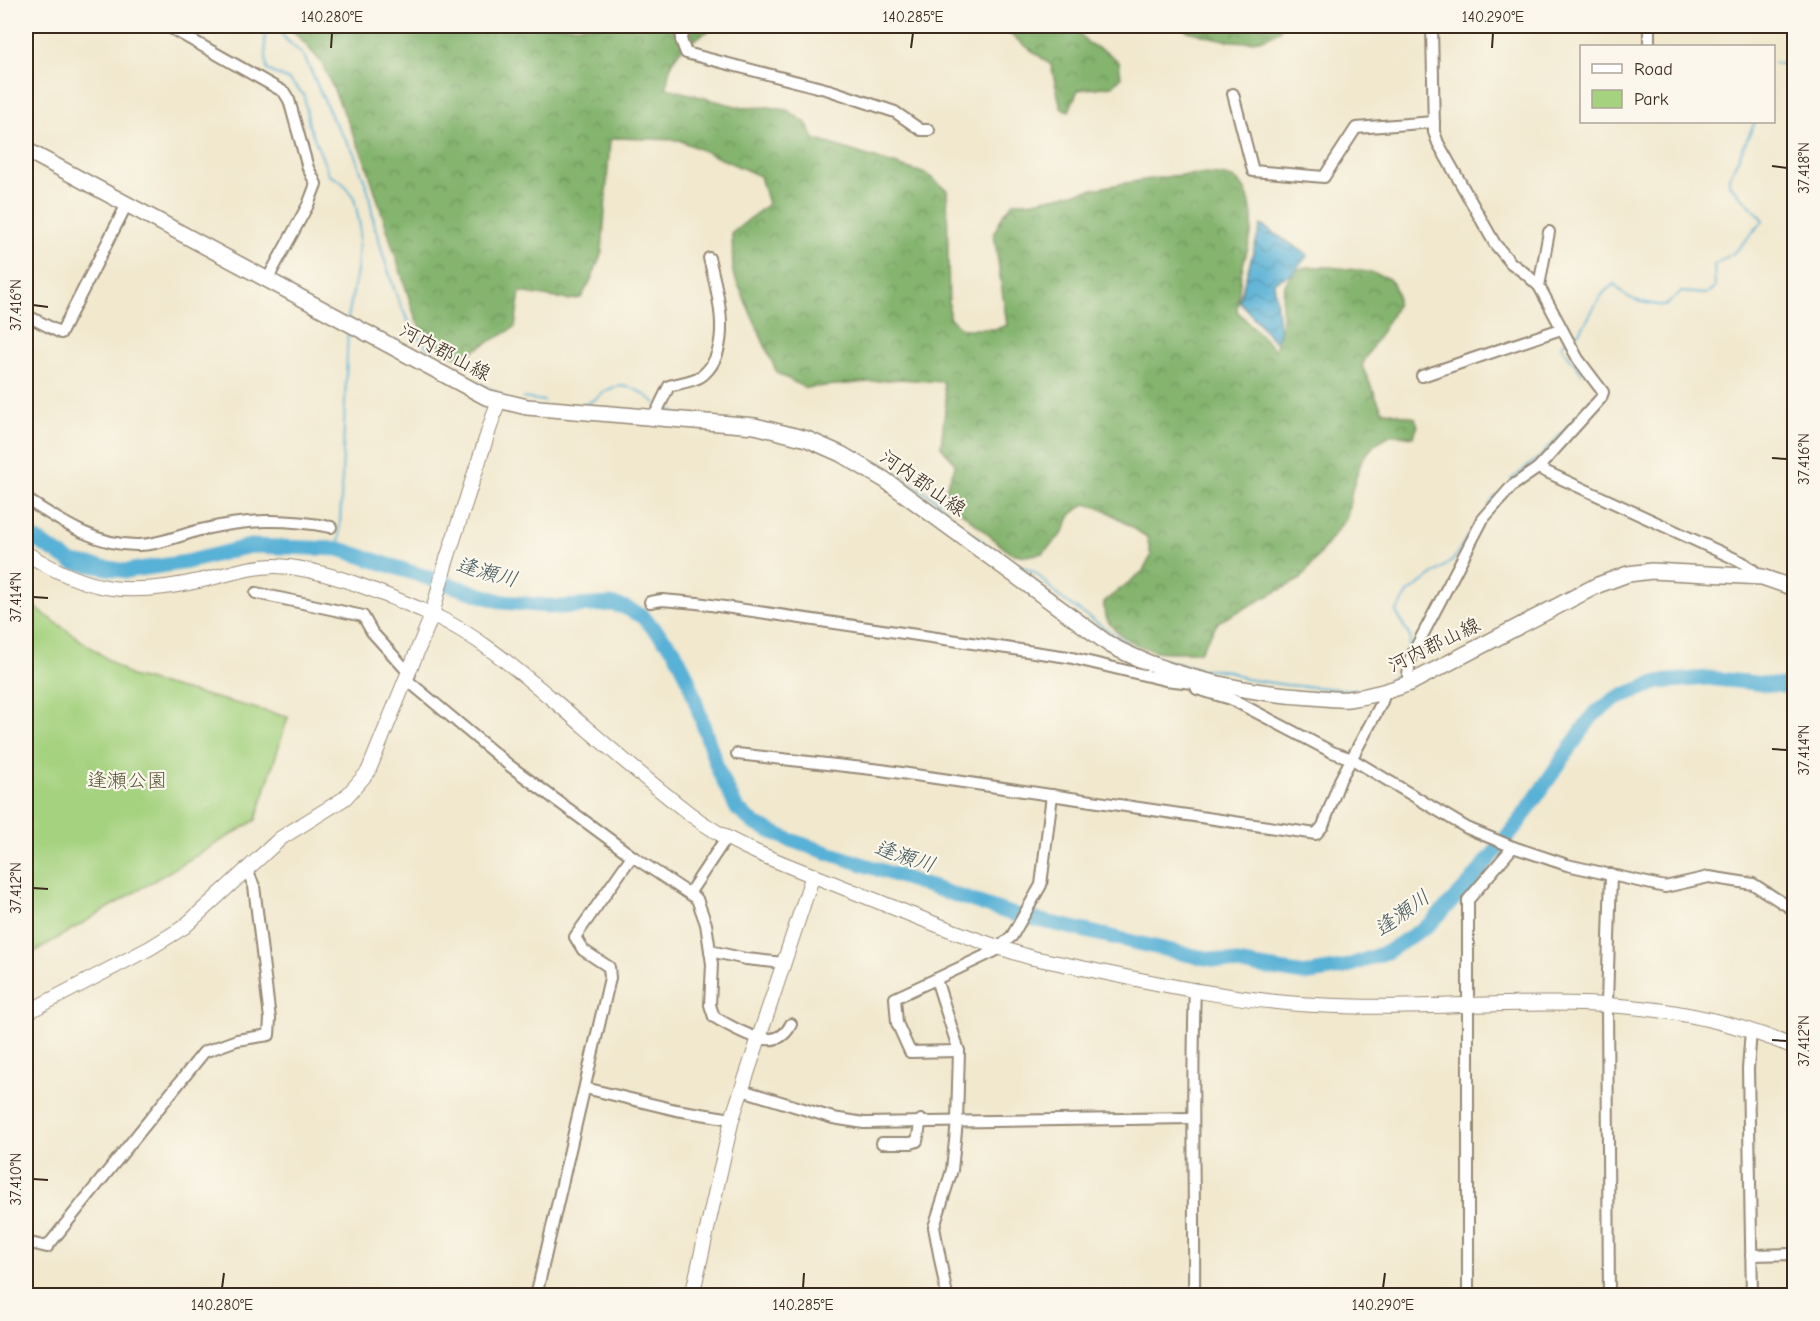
<svg xmlns="http://www.w3.org/2000/svg" width="1820" height="1321" font-family="'Comic Neue','Klee One',sans-serif">
<style>
.green{fill:#a5d27f;stroke:#707e4e;stroke-width:1.5}
.forest{fill:url(#forest-crowns);stroke:#606f46;stroke-width:1.5}
.water{fill:url(#water-waves);stroke:#4a6e7a;stroke-width:1.5}
.lines{fill:none;stroke-linecap:round;stroke-linejoin:round}
.stream{stroke:#59b1d6;stroke-width:2}
.river{stroke:#59b1d6;stroke-width:15}
.minor-casing{stroke:#968976;stroke-width:14}
.tertiary-casing{stroke:#968976;stroke-width:16}
.secondary-casing{stroke:#968976;stroke-width:18}
.minor{stroke:#fff;stroke-width:10}
.tertiary{stroke:#fff;stroke-width:14}
.secondary{stroke:#fff;stroke-width:15}
.ticks{fill:none;stroke:#3b2a1e;stroke-width:2}
.labels{text-anchor:middle;dominant-baseline:central;stroke-width:4.5;stroke-linejoin:round;paint-order:stroke}
.street-label{font-size:20px;fill:#3b2a1e;stroke:#fbf7ec}
.park-label{font-size:20px;fill:#565436;stroke:#fbf7ec}
.water-label{font-size:21px;font-style:italic;fill:#46595e;stroke:#fbf7ec}
.neatline{fill:none;stroke:#3b2a1e;stroke-width:2}
.ticks-label{font-size:15px;text-anchor:middle;fill:#3b2a1e}
</style>
<defs>
<pattern id="forest-crowns" width="20" height="18" patternUnits="userSpaceOnUse" patternTransform="scale(1.5)"><rect width="20" height="18" fill="#84b46e"/><path d="M2 6a3 3 0 1 1 6 0M12 15a3 3 0 1 1 6 0" fill="none" stroke="#6d935a"/></pattern>
<pattern id="water-waves" width="16" height="10" patternUnits="userSpaceOnUse" patternTransform="scale(1.5)"><rect width="16" height="10" fill="#59b1d6"/><path d="M0 5q4-4 8 0t8 0" fill="none" stroke="#4b90ad"/></pattern>
</defs>
<rect width="100%" height="100%" fill="#fbf7ec"/>
<filter id="ink" filterUnits="userSpaceOnUse"><feTurbulence type="fractalNoise" baseFrequency=".0167" numOctaves="2"/><feDisplacementMap in="SourceGraphic" scale="12" xChannelSelector="R" yChannelSelector="G"/><feConvolveMatrix kernelMatrix="1 2 1 2 8 2 1 2 1" color-interpolation-filters="sRGB"/></filter>
<filter id="wash" filterUnits="userSpaceOnUse"><feTurbulence type="fractalNoise" baseFrequency=".008" numOctaves="4" result="noise"/><feDisplacementMap in="SourceGraphic" scale="24" xChannelSelector="R" yChannelSelector="G"/><feGaussianBlur stdDeviation="1.35" result="paint"/><feColorMatrix in="noise" values="0 0 0 0 0 0 0 0 0 0 0 0 0 0 0 0 0 1.4 0 .05"/><feComposite in="paint" operator="in"/></filter>
<g filter="url(#wash)">
<rect width="100%" height="100%" fill="#f1e8ce"/>
<!-- green -->
<polygon class="green" points="26,601 131,676 288,717 256,820 26,957"/>
<!-- forest -->
<g class="forest">
<path d="M289 26H717C688 43 668 51 667 88L743 108 769 107 787 110 806 123 814 139 926 174 947 190 949 317 962 329H996L1007 325 994 233 1003 215 1014 202H1028C1069 195 1204 161 1236 180 1247 187 1251 204 1252 216 1254 237 1244 255 1241 275 1239 287 1238 299 1237 311L1275 350C1277 340 1282 329 1282 319 1283 301 1279 287 1294 272 1305 261 1373 270 1387 278 1395 283 1398 294 1397 302 1396 314 1368 349 1362 366L1382 410 1415 418 1418 426 1413 437 1392 434 1376 443 1362 459 1352 490 1347 517 1301 579 1218 622 1200 652C1186 651 1171 653 1157 651 1133 647 1101 628 1104 602L1143 571 1151 556 1147 537 1104 509 1085 504 1071 515 1063 533 1043 553 1026 556 1010 553 950 502C940 486 953 479 955 464L941 446 946 402 943 382 900 379 805 388 777 373 733 273 732 233 768 204 760 176 679 140 616 138 610 140 602 252 592 278 581 298 568 300 520 292 515 327C497 340 477 345 462 360 442 349 426 340 416 320L366 163 322 63Z"/>
<polygon points="999,26 1073,26 1088,43 1108,53 1119,62 1121,77 1113,86 1078,90 1069,111 1061,108 1051,65"/>
<path d="M1183 26H1281L1280 30C1254 51 1215 39 1185 30Z"/>
</g>
<!-- water -->
<polygon class="water" points="1261,225 1308,255 1292,274 1274,282 1280,334 1275,342 1239,301"/>
<g class="lines">
<!-- stream -->
<g class="stream">
<polyline points="264,26 267,70 289,80 304,95 309,125 329,175 342,182 354,198 360,226 357,271 348,318"/>
<path d="M277 26C285 43 294 44 305 58L333 120 354 153 368 190 375 228 378 233C379 245 385 260 389 273 408 337 435 367 497 392"/>
<polyline points="1774,63 1794,66"/>
<path d="M1571 338C1591 326 1593 295 1615 284 1626 302 1645 303 1665 306L1681 292 1706 294 1715 288 1714 265 1736 251 1764 220 1729 184V178L1755 122"/>
<polyline points="1566,341 1561,346 1582,373"/>
<polyline points="523,398 544,401"/>
<path d="M582 405C592 403 596 398 603 393 622 378 641 391 656 403"/>
<polyline points="664,407 675,412"/>
<polyline points="864,459 883,464 935,499 958,523 1006,559 1036,573 1058,596 1132,647"/>
<polyline points="1511,480 1541,456 1590,402"/>
<polyline points="1489,505 1497,495"/>
<polyline points="339,549 348,329"/>
<polyline points="1156,658 1200,669 1229,671 1245,679 1287,685 1356,690"/>
<polyline points="1385,685 1400,670 1411,639 1396,612 1409,592 1453,560 1469,534"/>
</g>
<!-- river -->
<polyline class="river" points="26,534 72,562 126,571 187,562 250,546 339,549 503,602 559,607 611,604 624,607 642,616 674,650 687,676 718,770 737,809 755,824 790,840 1012,914 1194,956 1304,974 1342,968 1387,952 1430,924 1469,884 1519,822 1592,716 1616,698 1658,682 1707,678 1794,687"/>
</g>
</g>
<g filter="url(#ink)">
<g class="lines">
<defs>
<g id="minor">
<polyline points="167,26 284,92 289,100 308,168 316,184 308,205 267,280"/>
<polyline points="686,26 681,40 686,53 829,90 895,112 921,130 929,130"/>
<polyline points="1649,46 1649,26"/>
<polyline points="1233,94 1253,171 1324,177 1356,128 1434,122"/>
<polyline points="1539,286 1549,232"/>
<polyline points="26,315 61,333 127,204"/>
<polyline points="1422,376 1561,329"/>
<path d="M654 417 669 386C679 383 697 381 704 374 734 347 717 290 709 258"/>
<polyline points="1538,468 1742,562 1761,576"/>
<path d="M26 499C59 520 96 546 138 545 158 545 181 535 200 530 248 519 283 518 331 527"/>
<polyline points="256,593 363,616 372,632 410,674"/>
<polyline points="650,602 662,600 697,603 1068,657 1165,680 1193,683"/>
<polyline points="1192,677 1197,689 1231,699 1332,752 1352,759 1467,828 1513,847 1567,865 1665,887 1709,877 1753,884 1794,910"/>
<path d="M407 680 510 766 632 856 697 899 706 924 712 964 710 1005 714 1017C735 1028 776 1057 791 1024"/>
<polyline points="1410,683 1408,674 1411,657 1483,519 1512,486 1538,468 1601,398 1603,392 1578,359 1539,286 1526,274 1511,263 1495,244 1438,143 1434,132 1432,26"/>
<polyline points="737,754 881,770 1316,834 1323,826 1340,780 1381,704 1385,693"/>
<polyline points="690,892 726,838"/>
<polyline points="710,951 746,959 784,963"/>
<polyline points="936,979 895,998 897,1023 910,1052 959,1051"/>
<polyline points="1751,1031 1748,1069 1752,1296"/>
<polyline points="585,1088 676,1110 732,1119"/>
<polyline points="742,1090 833,1118 864,1123 1192,1118"/>
<polyline points="882,1143 911,1143 917,1141 921,1120"/>
<polyline points="26,1242 47,1247 204,1052 237,1040 269,1035 270,1019 254,886 246,868"/>
<polyline points="1751,1255 1794,1254"/>
<polyline points="536,1296 610,978 609,967 583,950 575,937 632,856"/>
<polyline points="947,1296 934,1227 952,1170 957,1121 959,1051 936,979 995,951 1012,936 1041,885 1052,795"/>
<path d="M1194 1296C1195 1193 1191 1091 1195 989"/>
<polyline points="1468,1296 1468,900 1513,847"/>
<polyline points="1609,1296 1607,1003 1611,874"/>
</g>
<g id="tertiary">
<path d="M26 553C89 593 130 597 203 580 227 575 250 566 275 566 322 567 387 595 431 614 475 634 514 667 551 698 597 737 642 777 690 814 734 848 791 866 842 887 905 912 968 939 1033 958 1125 976 1220 1000 1315 1005 1484 1015 1630 977 1794 1047"/>
<polyline points="26,1013 150,948 184,927 281,838 345,798 368,772 432,615 445,565 498,402"/>
<polyline points="692,1296 732,1119 813,875"/>
</g>
<path id="secondary" d="M26 150 486 397 527 407 755 426 807 439 841 454 885 480 1110 645C1170 677 1244 693 1312 697 1324 698 1337 700 1348 699 1370 696 1390 691 1410 683L1598 585 1628 574 1652 571 1762 577 1794 588"/>
</defs>
<!-- minor casing -->
<use href="#minor" class="minor-casing"/>
<!-- tertiary casing -->
<use href="#tertiary" class="tertiary-casing"/>
<!-- secondary casing -->
<use href="#secondary" class="secondary-casing"/>
<!-- minor -->
<use href="#minor" class="minor"/>
<!-- tertiary -->
<use href="#tertiary" class="tertiary"/>
<!-- secondary -->
<use href="#secondary" class="secondary"/>
</g>
</g>
<!-- ticks -->
<path class="ticks" d="M331 48 332 33M911 48 913 33M1492 48 1493 33M1772 166 1787 168M33 305 48 307M1772 458 1787 459M33 597 48 598M1772 749 1787 750M33 888 48 889M1772 1040 1787 1041M33 1179 48 1180M222 1288 224 1273M803 1288 804 1273M1383 1288 1385 1273"/>
<g class="labels">
<!-- street labels -->
<g class="street-label">
<text transform="translate(445 352) rotate(28)">河内郡山線</text>
<text transform="translate(923 483) rotate(35)">河内郡山線</text>
<text transform="translate(1434 645) rotate(-26)">河内郡山線</text>
</g>
<!-- park labels -->
<g class="park-label">
<text x="127" y="780">逢瀬公園</text>
</g>
<!-- water labels -->
<g class="water-label">
<text transform="translate(487 572) rotate(15)">逢瀬川</text>
<text transform="translate(905 856) rotate(18)">逢瀬川</text>
<text transform="translate(1402 913) rotate(-36)">逢瀬川</text>
</g>
</g>
<!-- margin -->
<rect width="1820" height="1321" fill="none" stroke="#fbf7ec" stroke-width="66"/>
<!-- legend -->
<rect x="1580" y="45" width="195" height="78" fill="#fbf7ec" stroke="#aea59a" stroke-width="1.5"/>
<rect x="1592" y="64" width="30" height="9" fill="#ffffff" stroke="#aea59a" stroke-width="1.5"/>
<text x="1634" y="75" font-size="18" fill="#3b2a1e">Road</text>
<rect x="1592" y="90" width="30" height="18" fill="#a5d27f" stroke="#aea59a" stroke-width="1.5"/>
<text x="1634" y="105" font-size="18" fill="#3b2a1e">Park</text>
<rect x="33" y="33" width="1754" height="1255" class="neatline"/>
<g class="ticks-label">
<text x="332" y="22">140.280°E</text>
<text x="913" y="22">140.285°E</text>
<text x="1493" y="22">140.290°E</text>
<text transform="translate(1804 168) rotate(-90)" y="5">37.418°N</text>
<text transform="translate(16 305) rotate(-90)" y="5">37.416°N</text>
<text transform="translate(1804 459) rotate(-90)" y="5">37.416°N</text>
<text transform="translate(16 597) rotate(-90)" y="5">37.414°N</text>
<text transform="translate(1804 750) rotate(-90)" y="5">37.414°N</text>
<text transform="translate(16 888) rotate(-90)" y="5">37.412°N</text>
<text transform="translate(1804 1041) rotate(-90)" y="5">37.412°N</text>
<text transform="translate(16 1179) rotate(-90)" y="5">37.410°N</text>
<text x="222" y="1310">140.280°E</text>
<text x="803" y="1310">140.285°E</text>
<text x="1383" y="1310">140.290°E</text>
</g>
</svg>
